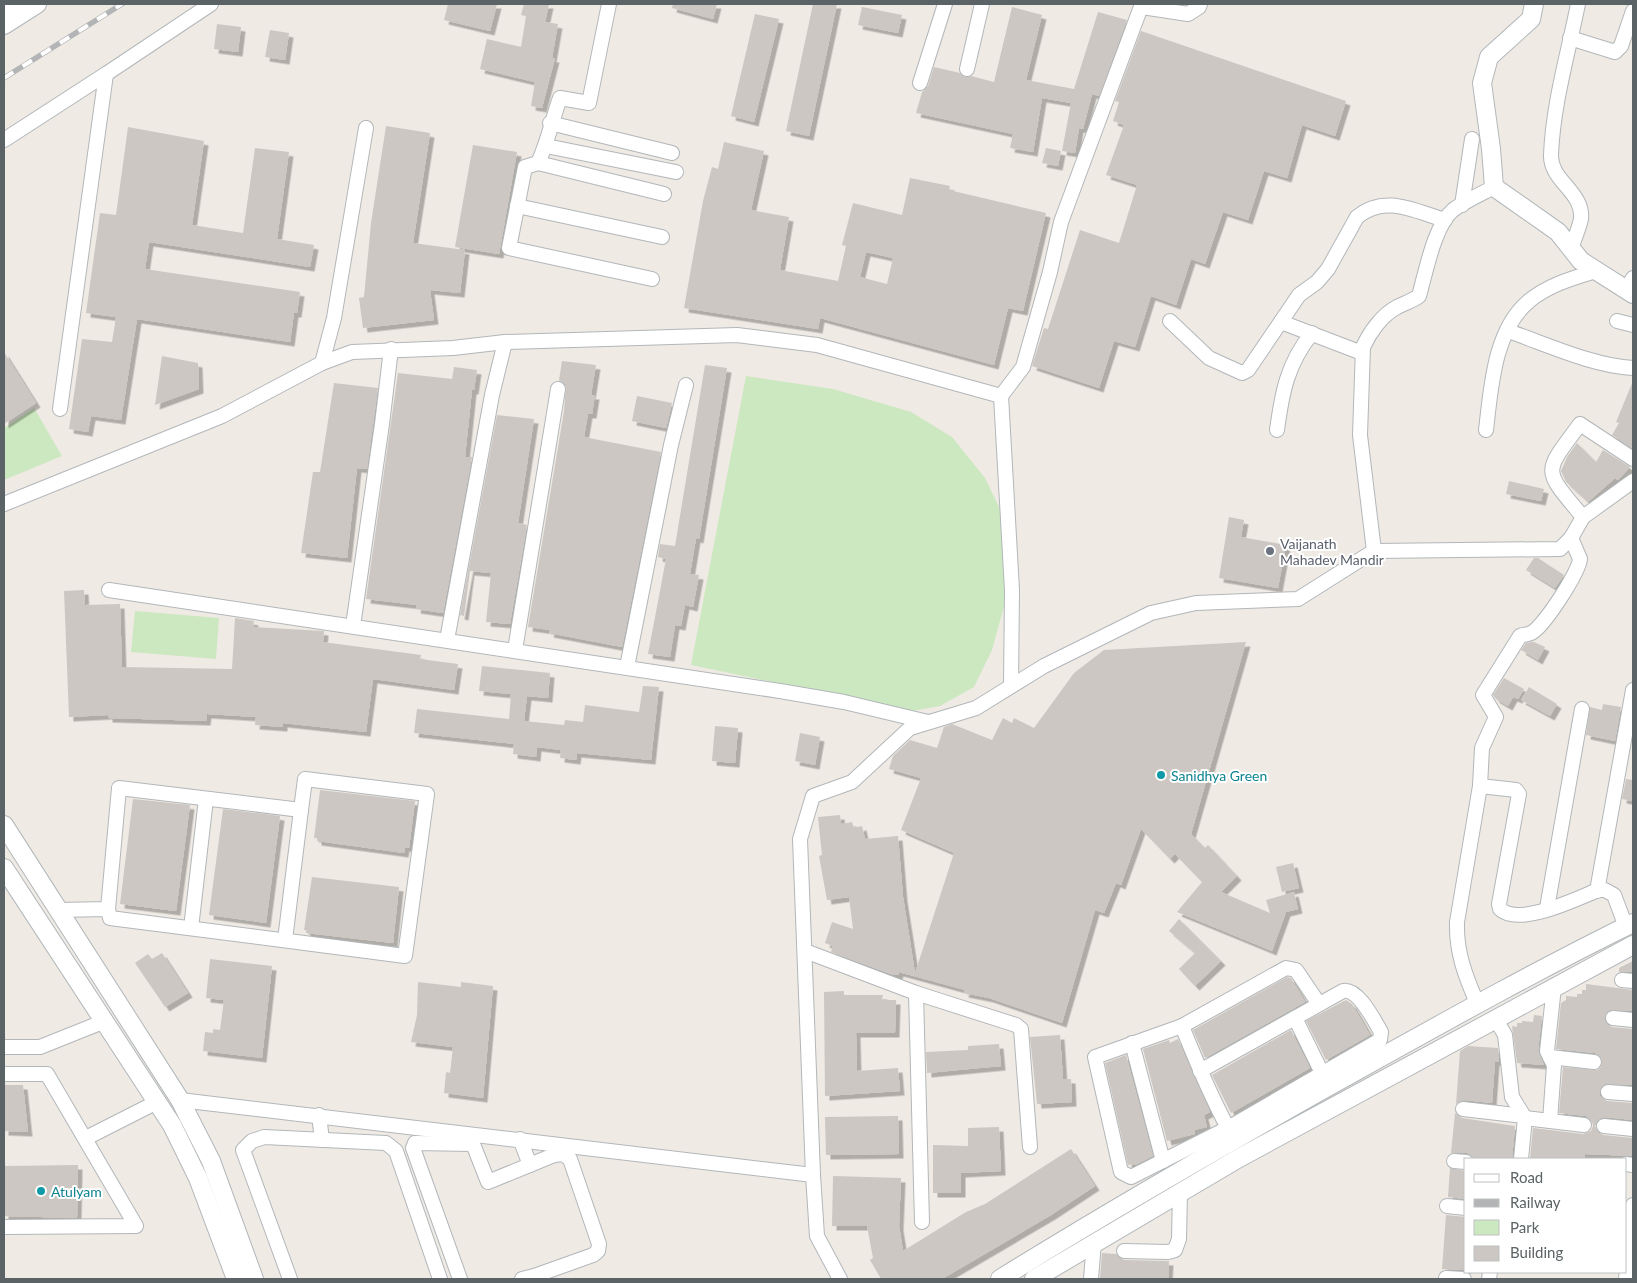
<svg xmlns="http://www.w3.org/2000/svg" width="1637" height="1283" font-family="Lato,sans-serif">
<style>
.green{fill:#cce8c0}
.building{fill:#ccc7c3;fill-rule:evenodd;filter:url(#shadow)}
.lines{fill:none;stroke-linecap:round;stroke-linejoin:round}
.minor-casing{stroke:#b2b7ba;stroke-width:16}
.tertiary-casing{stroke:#b2b7ba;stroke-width:20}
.minor{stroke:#fff;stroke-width:14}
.tertiary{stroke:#fff;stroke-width:18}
.rail-casing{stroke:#b3b4b5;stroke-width:5.5}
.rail{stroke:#fff;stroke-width:4;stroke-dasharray:11;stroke-linecap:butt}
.worship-dot{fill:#6b7280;stroke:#fff;stroke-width:2}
.culture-dot{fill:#0f9aa8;stroke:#fff;stroke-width:2}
.labels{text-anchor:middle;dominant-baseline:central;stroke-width:4;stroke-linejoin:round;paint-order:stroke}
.worship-label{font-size:14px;fill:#5b616d;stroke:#fff;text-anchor:start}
.culture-label{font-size:14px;fill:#0d838f;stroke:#fff;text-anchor:start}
</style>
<defs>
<filter id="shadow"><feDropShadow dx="4.5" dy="4.5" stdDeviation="0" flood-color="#0004"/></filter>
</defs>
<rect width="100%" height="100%" fill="#efeae4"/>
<!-- green -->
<g class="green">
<polygon points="746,376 833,389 911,412 952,437 985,478 999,507 1015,566 992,650 974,687 940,706 912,711 691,665"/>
<polygon points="34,408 62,456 4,480 4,428"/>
<polygon points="135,611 219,618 216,659 131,652"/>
</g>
<!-- building -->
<g class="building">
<polygon points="448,4 497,4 490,31 444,20"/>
<polygon points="524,4 549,4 545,22 558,24 552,58 555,58 542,108 531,106 535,82 480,69 487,39 521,47 526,16 521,15"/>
<polygon points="673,4 717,4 713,19 672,8"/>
<polygon points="813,4 837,4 809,136 786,131"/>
<polygon points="862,7 902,15 898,33 858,25"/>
<polygon points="1012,7 1042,15 1026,80 1074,89 1098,12 1127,20 1099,96 1092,94 1083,129 1079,128 1075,153 1062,151 1071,103 1042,98 1033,152 1010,148 1013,134 916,113 922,92 928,86 934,67 960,73 965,77 971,76 994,82"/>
<polygon points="755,14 779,19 754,122 731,116"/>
<polygon points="217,24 241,27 238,52 214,49"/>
<polygon points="270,30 289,33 285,60 265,57"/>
<polygon points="1141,31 1346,101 1335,136 1302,125 1287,178 1264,171 1248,220 1223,212 1205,264 1191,259 1176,305 1151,296 1135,347 1114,341 1099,388 1032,366 1044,328 1048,329 1080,230 1119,243 1137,185 1106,175 1124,125 1113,121 1119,102 1115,101"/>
<polygon points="386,126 430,133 413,243 465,250 460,293 430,290 434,320 363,328 359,298 364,297 371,223"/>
<polygon points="128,127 204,141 192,225 243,233 255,148 289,152 277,239 314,245 310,267 149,242 145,269 300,292 297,313 294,313 290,342 137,319 121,420 91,416 88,432 69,429 82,339 112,342 116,317 86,313 100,213 116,215"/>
<path d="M724 142 764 151 751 210 789 217 780 270 838 281 846 246 842 245 853 203 902 215 910 178 950 186 949 190 1046 213 1023 311 1008 308 994 365 820 318 818 329 684 308 703 201 712 167 718 169ZM866 252 893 258 887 284 860 277Z"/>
<polygon points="473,145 517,152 499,254 455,247"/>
<polygon points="1046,148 1061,151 1058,166 1042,163"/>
<polygon points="4,352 36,403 4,424"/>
<polygon points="162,356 198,363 199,389 155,405"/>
<polygon points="562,361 596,365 591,395 595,395 592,414 588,414 584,437 661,452 622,647 549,633 550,630 528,627 564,411 566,386 559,380"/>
<polygon points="705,365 727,368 699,539 696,538 690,574 699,575 693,607 685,605 681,626 675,625 670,657 648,654 666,559 658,557 660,544 675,546"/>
<polygon points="454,367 477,370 474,390 472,390 465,457 472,457 443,613 416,609 417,605 366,599 398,373 452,379"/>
<polygon points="1633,381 1633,449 1612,435 1619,423 1616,422"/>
<polygon points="334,383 378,388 367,469 357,468 347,558 301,553 313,472 320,472"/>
<polygon points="637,396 672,403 666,428 632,421"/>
<polygon points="497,415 534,419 518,523 527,525 510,624 486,622 491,573 470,571 464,616 460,615"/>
<polygon points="1577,443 1596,462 1603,450 1630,467 1618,480 1615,478 1588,502 1566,482 1561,471 1567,457"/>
<polygon points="1509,481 1544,489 1541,501 1506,494"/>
<polygon points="1229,517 1244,520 1241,537 1286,545 1278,588 1219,578"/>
<polygon points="1534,558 1538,558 1564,575 1555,588 1526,570"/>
<polygon points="84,590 85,605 120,604 122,667 232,669 235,618 254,621 253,627 324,631 323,642 421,655 420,659 458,664 454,690 373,679 366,732 283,723 283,727 255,725 256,717 207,714 206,721 108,718 108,715 69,717 64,591"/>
<polygon points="1246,642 1191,834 1205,848 1208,845 1237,876 1221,892 1270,913 1266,900 1294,892 1298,909 1286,912 1272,951 1177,912 1202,882 1175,854 1170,859 1141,829 1121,885 1116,883 1104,913 1095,910 1062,1023 989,998 964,993 965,990 899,972 898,975 891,974 831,952 833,946 825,943 832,922 853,929 849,897 827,900 819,856 822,855 818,817 840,815 841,824 852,822 854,828 862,826 865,839 898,836 903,897 915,973 954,853 901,830 921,778 889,769 893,756 910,740 937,748 944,727 952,724 992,740 1003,718 1012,723 1014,718 1034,728 1074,673 1104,650"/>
<polygon points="1534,642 1545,647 1538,660 1521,650 1526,643"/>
<polygon points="482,666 550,673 548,698 527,696 524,721 564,725 565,720 583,722 585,705 639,712 643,686 659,687 651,760 577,753 576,760 560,758 561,750 537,747 536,757 513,754 514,744 414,733 417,709 509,719 511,694 479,691"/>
<polygon points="1504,678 1524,689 1518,699 1513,697 1508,706 1496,699 1493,695"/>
<polygon points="1529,687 1557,704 1550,716 1521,700"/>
<polygon points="1603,704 1621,707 1615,741 1586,735 1590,707 1602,710"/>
<polygon points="715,726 738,728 735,763 712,761"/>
<polygon points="800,733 820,737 815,765 795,761"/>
<polygon points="1626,779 1633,780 1633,801 1622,799"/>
<polygon points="320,790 415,801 409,848 405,847 404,853 317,841 317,838 314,838"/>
<polygon points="133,799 190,805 176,911 120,904"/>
<polygon points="223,809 280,816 266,923 209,915"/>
<polygon points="1293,863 1299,888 1282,892 1276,867"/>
<polygon points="312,877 399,887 393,943 306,933 306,930 304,930"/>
<polygon points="1179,919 1221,961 1195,986 1179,969 1195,953 1169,931"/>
<polygon points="162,953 188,993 165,1007 135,963 148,954 152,959"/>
<polygon points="210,959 272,966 262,1058 203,1051 205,1032 213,1033 213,1029 220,1030 224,1000 206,998"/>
<polygon points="1633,961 1633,972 1619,972 1619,968"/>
<polygon points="1287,977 1291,978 1305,1002 1205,1058 1193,1030"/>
<polygon points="418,982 461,987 461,982 493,986 483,1098 444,1093 446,1072 450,1073 453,1047 411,1042 417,1015"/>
<polygon points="1586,984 1633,990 1633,1011 1610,1010 1604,1018 1608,1025 1612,1027 1633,1029 1633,1085 1605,1084 1599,1092 1600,1096 1607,1101 1633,1103 1633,1120 1604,1117 1597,1121 1595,1126 1599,1133 1603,1135 1633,1138 1633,1156 1585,1154 1585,1159 1530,1159 1533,1128 1583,1134 1591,1131 1593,1126 1592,1121 1586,1116 1559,1113 1563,1067 1597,1070 1601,1067 1602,1058 1595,1053 1556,1049 1561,1003 1566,1000 1566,996 1577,997 1577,994 1582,994 1582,990 1586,990"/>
<polygon points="844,991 844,995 883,995 882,1000 896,1000 895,1033 856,1033 857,1071 898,1068 900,1091 825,1096 824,992"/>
<polygon points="1346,1000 1352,1004 1370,1035 1326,1060 1306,1021"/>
<polygon points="1534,1015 1542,1016 1538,1051 1544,1065 1517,1063 1512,1026 1517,1027 1517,1023 1522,1023 1522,1021 1533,1022"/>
<polygon points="1291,1030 1310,1068 1231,1113 1212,1075"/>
<polygon points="1060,1035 1063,1079 1071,1079 1072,1102 1037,1104 1030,1037"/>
<polygon points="1178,1039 1210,1112 1204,1115 1207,1127 1194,1130 1195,1134 1167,1141 1143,1049 1169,1040 1170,1043"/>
<polygon points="999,1044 1001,1066 927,1073 926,1052 968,1050 968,1046"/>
<polygon points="1468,1046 1498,1048 1499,1062 1495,1061 1492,1103 1464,1100 1456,1104 1460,1051"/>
<polygon points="1126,1055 1153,1156 1135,1165 1134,1164 1128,1165 1105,1063"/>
<polygon points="4,1085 23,1085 28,1132 4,1131"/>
<polygon points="1455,1113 1462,1118 1515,1126 1512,1159 1474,1159 1467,1153 1451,1153"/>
<polygon points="898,1116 899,1154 826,1155 825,1117"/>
<polygon points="999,1127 1001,1171 961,1173 961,1193 933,1193 933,1145 968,1146 968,1128"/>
<polygon points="1071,1149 1095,1186 1051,1215 942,1279 881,1279 870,1260 873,1258 867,1226 832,1226 833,1176 901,1178 899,1226 903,1251 966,1212 985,1204"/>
<polygon points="78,1165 77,1218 4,1216 4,1166"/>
<polygon points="1450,1168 1466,1171 1466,1199 1448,1197"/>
<polygon points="1446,1215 1466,1217 1466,1270 1442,1269"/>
<polygon points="1102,1253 1116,1254 1124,1260 1169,1261 1168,1279 1100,1279"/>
</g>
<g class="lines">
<defs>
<g id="minor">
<path d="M609 4 589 103 560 98C552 120 548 142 538 163L525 167 509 248 652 279"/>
<polyline points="1142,7 1188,14 1199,7 1200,4"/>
<polyline points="1570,38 1615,52 1621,46 1633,11"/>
<polyline points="967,69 982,4"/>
<polyline points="106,74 211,4"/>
<polyline points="920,83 945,4"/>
<polyline points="550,123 672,153"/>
<polyline points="4,140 106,74 60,409"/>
<polyline points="546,146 676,172"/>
<polyline points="538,163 664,194"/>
<polyline points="1462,205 1472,139"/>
<polyline points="517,206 662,237"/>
<path d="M1571 249C1574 239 1579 229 1581 219 1584 192 1550 181 1551 155 1553 104 1568 54 1578 4"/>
<polyline points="1626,290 1633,278"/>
<path d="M1170 321 1209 358 1242 373 1248 370 1299 295 1317 282 1328 269 1357 217C1385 194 1414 211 1445 220"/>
<polyline points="1617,321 1633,325"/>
<polyline points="1281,322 1362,353"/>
<path d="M1508 331C1546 344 1593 366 1633 368"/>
<polyline points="322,363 334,318 366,128"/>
<polyline points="1001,396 1012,590 1011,686"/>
<path d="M1277 430C1282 393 1287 364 1312 333"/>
<path d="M1486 430C1491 388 1494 330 1529 301 1548 285 1573 278 1596 271"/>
<polyline points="4,504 222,416 322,363 352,352 453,348 505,342 737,335 817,345 1001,396 1023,367 1050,272 1061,222 1142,4"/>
<path d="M1583 517C1542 468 1543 474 1580 424L1633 459"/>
<path d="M1374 551 1360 435 1363 347C1370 332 1382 315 1397 307 1405 303 1412 301 1419 296 1426 272 1434 226 1453 210 1465 201 1481 194 1494 187"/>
<polyline points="1374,551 1560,549 1571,538 1583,517 1633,481"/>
<polyline points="109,590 780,691 844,702 928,722"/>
<polyline points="353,626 382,424 391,349"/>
<polyline points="447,640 492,395 505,342"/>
<polyline points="515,650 558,389"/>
<polyline points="627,667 671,445 686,385"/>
<path d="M1480 786 1516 790 1519 794 1499 904 1500 909C1519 927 1576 899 1598 890H1605L1614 895 1626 927"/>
<polyline points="1597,891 1633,690"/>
<polyline points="1547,908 1582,709"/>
<polyline points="57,910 108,909 119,788 301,810 305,779 427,794 405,956 110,918 108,909"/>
<polyline points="191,928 206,799"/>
<polyline points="285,940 301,810"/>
<polyline points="805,951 916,993 922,1222"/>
<polyline points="1622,980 1633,981"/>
<polyline points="916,993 1016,1025 1021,1029 1030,1147"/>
<path d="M1477 1003C1465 975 1456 952 1457 922L1480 786 1482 748 1496 717 1483 695 1520 636C1524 634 1528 635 1531 633 1543 628 1579 572 1580 559L1571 538"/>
<polyline points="1295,1018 1322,1073"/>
<polyline points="1495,1018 1505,1035 1512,1097 1525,1118 1521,1159"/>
<polyline points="1613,1018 1633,1020"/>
<polyline points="1182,1026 1286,968 1296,970 1319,1004"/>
<polyline points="1132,1043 1163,1161"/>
<polyline points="4,1047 40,1047 105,1021"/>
<polyline points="1550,1057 1594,1062"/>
<path d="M1200 1071 1343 991C1358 988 1374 1020 1381 1032L1380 1040 1228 1128 1131 1177 1121 1172 1095 1057 1182 1026C1196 1061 1210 1095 1228 1128L1231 1134 1234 1139"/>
<polyline points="4,1074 47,1074 136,1226 4,1227"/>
<polyline points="1608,1092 1633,1094"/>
<polyline points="180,1100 813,1175"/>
<polyline points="1463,1109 1524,1116"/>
<polyline points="319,1115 322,1140"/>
<polyline points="1525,1118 1550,1121 1554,1065 1547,1051 1554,987"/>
<polyline points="1550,1121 1584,1125"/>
<polyline points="1604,1126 1633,1129"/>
<polyline points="86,1138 157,1102"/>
<polyline points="520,1139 530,1165"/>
<polyline points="1454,1161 1466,1162"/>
<polyline points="1626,1164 1633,1165"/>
<polyline points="1447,1206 1466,1208"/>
<polyline points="1124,1251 1168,1252 1175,1250 1179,1239 1180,1192"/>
<polyline points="1446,1278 1464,1279"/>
<polyline points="290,1279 243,1150 252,1141 264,1137 386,1143 396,1151 440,1279"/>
<polyline points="460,1279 413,1148 415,1143 473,1144 488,1182 554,1155 563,1154 570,1159 599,1244 598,1251 593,1255 534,1276 535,1279"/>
<polyline points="522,1279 534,1276"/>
<polyline points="840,1279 817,1236 813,1175 800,839 813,796 852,782 910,728 976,708 1044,666 1151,613 1196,603 1298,599 1374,551"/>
<polyline points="1091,1279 1094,1242"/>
<polyline points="1489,1279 1490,1272"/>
<polyline points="1626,1279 1633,1205"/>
</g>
<g id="tertiary">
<polyline points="1534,4 1531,19 1489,57 1482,83 1491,149 1494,187 1558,232 1581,261 1633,294"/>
<polyline points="4,8 10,4"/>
<polyline points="4,25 37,4"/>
<polyline points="4,825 180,1100 211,1161 254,1279"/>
<polyline points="4,868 172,1125 198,1178 236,1279"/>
<path d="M1000 1279C1109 1211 1221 1147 1333 1084 1432 1029 1531 973 1633 923"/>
<polyline points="1034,1279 1239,1158 1633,945"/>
</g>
</defs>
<!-- minor casing -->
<use href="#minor" class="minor-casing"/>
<!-- tertiary casing -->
<use href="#tertiary" class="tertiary-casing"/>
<!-- minor -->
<use href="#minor" class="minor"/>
<!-- tertiary -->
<use href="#tertiary" class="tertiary"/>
<defs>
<polyline id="rail" points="4,78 122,4"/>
</defs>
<!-- rail casing -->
<use href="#rail" class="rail-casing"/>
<!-- rail -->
<use href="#rail" class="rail"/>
</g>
<!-- markers -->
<circle class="worship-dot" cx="1270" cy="551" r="5"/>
<g class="culture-dot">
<circle cx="1161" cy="775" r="5"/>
<circle cx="41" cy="1191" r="5"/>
</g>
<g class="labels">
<!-- worship labels -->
<g class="worship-label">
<text x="1280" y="543">Vaijanath<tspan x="1280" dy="16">Mahadev Mandir</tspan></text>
</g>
<!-- culture labels -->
<g class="culture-label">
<text x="1171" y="775">Sanidhya Green</text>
<text x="51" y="1191">Atulyam</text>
</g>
</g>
<!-- border -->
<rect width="1637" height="1283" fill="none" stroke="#5c6366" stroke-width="10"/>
<!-- legend -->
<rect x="1464" y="1158" width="162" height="115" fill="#ffffff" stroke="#bec1c2"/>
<rect x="1474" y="1174" width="25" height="8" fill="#ffffff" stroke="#bec1c2"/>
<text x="1510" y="1183" font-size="15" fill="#5c6366">Road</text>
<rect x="1474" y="1199" width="25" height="8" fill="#b3b4b5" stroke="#bec1c2"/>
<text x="1510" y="1208" font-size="15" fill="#5c6366">Railway</text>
<rect x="1474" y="1220" width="25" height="15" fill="#cce8c0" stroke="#bec1c2"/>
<text x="1510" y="1233" font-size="15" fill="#5c6366">Park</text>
<rect x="1474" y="1246" width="25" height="15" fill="#ccc7c3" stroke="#bec1c2"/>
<text x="1510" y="1258" font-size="15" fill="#5c6366">Building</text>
</svg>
